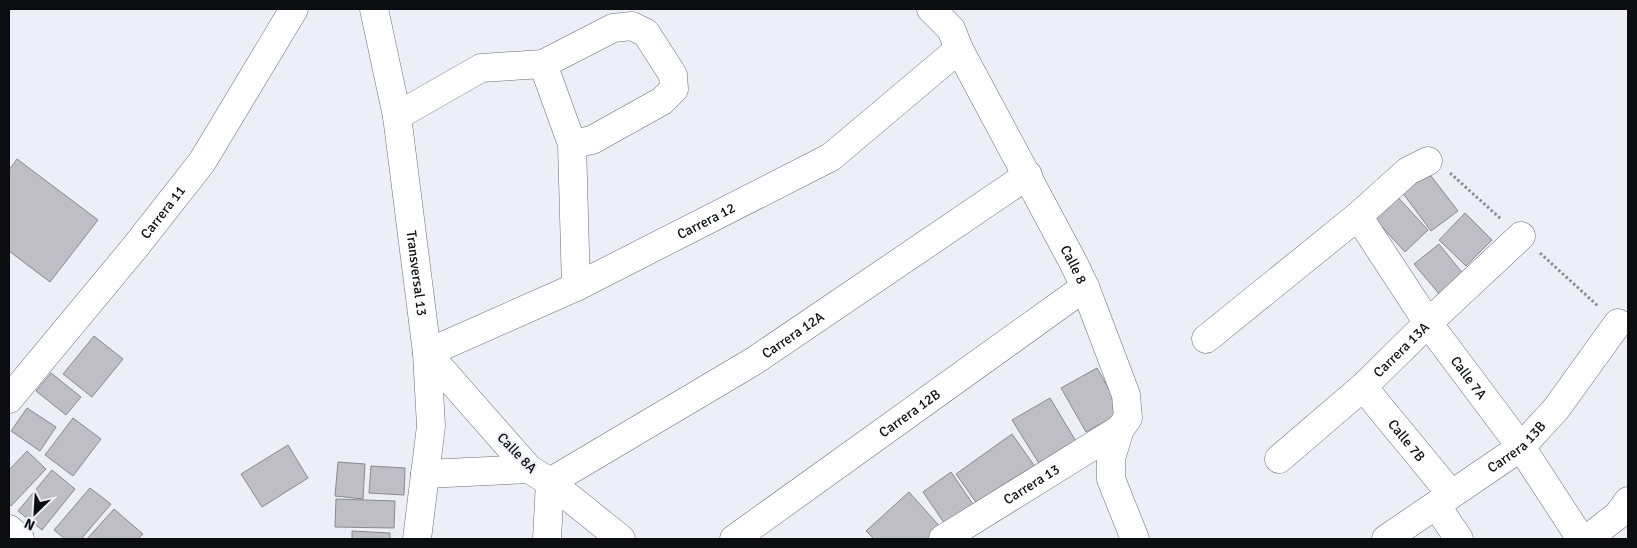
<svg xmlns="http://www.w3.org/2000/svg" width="1637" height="548" font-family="Signika,sans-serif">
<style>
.building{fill:#bfbdc5;stroke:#8a8890}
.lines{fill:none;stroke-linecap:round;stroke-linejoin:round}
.minor-casing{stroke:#6a6c73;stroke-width:29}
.path{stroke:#8b8d94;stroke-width:3;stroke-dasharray:2.5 2.5;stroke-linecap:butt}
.minor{stroke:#fff;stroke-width:28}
.labels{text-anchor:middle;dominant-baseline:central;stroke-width:4;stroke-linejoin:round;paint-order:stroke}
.street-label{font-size:14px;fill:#0c0d10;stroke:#eceff8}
</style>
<rect width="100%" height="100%" fill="#eceff8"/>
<!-- building -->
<g class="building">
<polygon points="17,159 98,220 50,282 9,251 9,170"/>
<polygon points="1428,172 1458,211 1431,231 1402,192"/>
<polygon points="1395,194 1428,230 1405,252 1372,216"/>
<polygon points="1465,213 1492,240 1466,266 1439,240"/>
<polygon points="1439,244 1464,275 1440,295 1414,264"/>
<polygon points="94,336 123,359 92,397 63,374"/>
<polygon points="1097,368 1122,412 1086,432 1061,388"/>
<polygon points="51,373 81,397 66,415 36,391"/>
<polygon points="1050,398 1077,443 1040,465 1012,420"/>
<polygon points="27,408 56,427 40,451 11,431"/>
<polygon points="73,418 101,439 73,476 45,455"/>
<polygon points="1012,434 1036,468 980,508 956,474"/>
<polygon points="288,445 308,478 262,507 241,474"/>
<polygon points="27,451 46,469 11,506 9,504 9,470"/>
<polygon points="338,462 365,464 363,499 335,496"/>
<polygon points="371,466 405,468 404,495 369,493"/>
<polygon points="52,470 75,489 42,530 18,511"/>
<polygon points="951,472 977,510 949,530 923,492"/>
<polygon points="90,488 111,504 81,539 65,539 54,530"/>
<polygon points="909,492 942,529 930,539 874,539 866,531"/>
<polygon points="336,499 395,501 394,528 335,527"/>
<polygon points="114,509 143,534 138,539 87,539"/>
<polygon points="352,531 390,533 390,539 352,539"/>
</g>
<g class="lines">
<defs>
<g id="minor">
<path id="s1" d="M374 9 397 116 427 353 431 426 417 539"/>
<path id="s2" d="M931 9 951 29 959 49 1073 262 1085 287 1126 395 1128 418 1120 429 1111 458V479L1135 539"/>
<polyline points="543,64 572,144 576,287"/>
<polyline points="397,116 481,68 543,64 613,28 632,26 646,33 673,75 674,89 662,101 592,140 572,144"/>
<path id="s3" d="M1358 216 1428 323 1521 447 1581 539"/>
<polyline points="1206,339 1358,216 1408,171 1428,161"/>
<path id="s4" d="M1363 387 1451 494"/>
<path id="s5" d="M9 399 136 246 202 162 294 9"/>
<path id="s6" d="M1279 459 1363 387 1428 323 1521 236"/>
<polyline points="425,474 529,469"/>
<polyline points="1436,505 1459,539"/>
<polyline points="9,529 20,539"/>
<path id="s7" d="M547 539 550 482 754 361 1028 175"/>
<path id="s8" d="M621 539 550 482 529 469 427 353 576 287 831 157 959 49"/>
<path id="s9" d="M734 539 1085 287"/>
<path id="s10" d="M943 539 1120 429"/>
<path id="s11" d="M1386 539 1521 447 1556 409 1618 323"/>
<polyline points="1587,539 1618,515 1628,501"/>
</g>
</defs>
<!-- minor casing -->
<use href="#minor" class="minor-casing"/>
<!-- path -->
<g class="path">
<polyline points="1450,173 1501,219"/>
<polyline points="1540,253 1598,306"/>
</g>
<!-- minor -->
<use href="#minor" class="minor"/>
</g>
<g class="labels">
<!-- street labels -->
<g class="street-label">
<text stroke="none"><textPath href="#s5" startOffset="242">Carrera 11</textPath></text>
<text stroke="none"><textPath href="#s8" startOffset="579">Carrera 12</textPath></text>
<text stroke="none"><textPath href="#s2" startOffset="294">Calle 8</textPath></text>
<text stroke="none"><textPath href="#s1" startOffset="268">Transversal 13</textPath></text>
<text stroke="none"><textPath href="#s7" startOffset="341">Carrera 12A</textPath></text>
<text stroke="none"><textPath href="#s6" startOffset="164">Carrera 13A</textPath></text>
<text stroke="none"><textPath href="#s3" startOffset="196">Calle 7A</textPath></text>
<text stroke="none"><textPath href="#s9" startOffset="216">Carrera 12B</textPath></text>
<text stroke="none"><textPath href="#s4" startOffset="69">Calle 7B</textPath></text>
<text stroke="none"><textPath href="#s11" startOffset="160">Carrera 13B</textPath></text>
<text transform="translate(517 453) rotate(46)">Calle 8A</text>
<text stroke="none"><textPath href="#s10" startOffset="104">Carrera 13</textPath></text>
</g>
</g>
<!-- border -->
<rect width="1637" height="548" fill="none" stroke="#0c0d10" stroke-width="20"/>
<!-- north arrow -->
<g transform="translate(35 513) rotate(205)" stroke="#eceff8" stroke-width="4" paint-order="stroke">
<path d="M0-4L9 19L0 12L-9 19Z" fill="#0c0d10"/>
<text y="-8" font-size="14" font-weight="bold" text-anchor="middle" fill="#0c0d10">N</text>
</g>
</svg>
